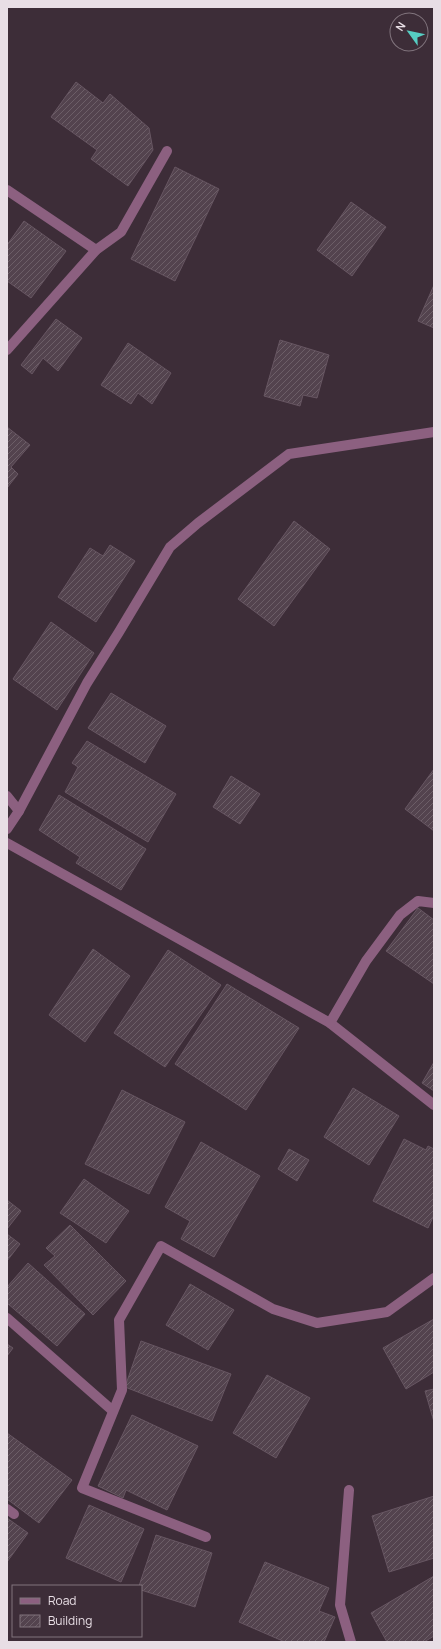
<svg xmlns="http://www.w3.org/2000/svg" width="441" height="1649" font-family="Manrope,sans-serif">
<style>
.building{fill:url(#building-hatch);stroke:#675662}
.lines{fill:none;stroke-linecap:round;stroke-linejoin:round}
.minor{stroke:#8c6080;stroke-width:10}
</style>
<defs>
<pattern id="building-hatch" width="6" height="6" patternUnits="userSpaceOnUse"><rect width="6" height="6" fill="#53434e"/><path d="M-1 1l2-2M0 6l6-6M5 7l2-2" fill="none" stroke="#6c5e67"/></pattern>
</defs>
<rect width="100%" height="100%" fill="#3d2d38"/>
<!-- building -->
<g class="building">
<polygon points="76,82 103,103 110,94 149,128 153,150 128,186 91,159 97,150 51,117"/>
<polygon points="175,167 219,189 175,281 131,259"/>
<polygon points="351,202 386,227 352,276 317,250"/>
<polygon points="24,221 66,251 31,298 7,281 7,245"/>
<polygon points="434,285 434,328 418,321"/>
<polygon points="56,319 82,338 58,371 43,358 32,374 21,365"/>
<polygon points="280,340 329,355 317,398 303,395 300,406 264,396"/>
<polygon points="128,343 171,373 152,404 138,393 131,404 101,385"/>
<polygon points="7,427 30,445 11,467 18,474 7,488"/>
<polygon points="294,521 330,549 274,626 238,599"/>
<polygon points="110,545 135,561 96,622 58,597 90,548 103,556"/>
<polygon points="51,622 94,653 57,710 13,679"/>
<polygon points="111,693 166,726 145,763 88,728"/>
<polygon points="87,741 176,794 148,842 65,792 78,767 72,763"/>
<polygon points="434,769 434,831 405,809"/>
<polygon points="231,776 260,794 240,824 213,807"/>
<polygon points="59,795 146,849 121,890 76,863 80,857 39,830"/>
<polygon points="418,908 434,920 434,984 386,951"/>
<polygon points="93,949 130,976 85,1042 49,1015"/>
<polygon points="168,950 221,985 165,1067 114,1033"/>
<polygon points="227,984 299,1028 246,1110 175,1064"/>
<polygon points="434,1062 434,1091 422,1083"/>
<polygon points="353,1088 399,1116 369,1165 324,1137"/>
<polygon points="122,1090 185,1122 149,1194 85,1164"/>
<polygon points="404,1139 426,1150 428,1146 434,1149 434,1215 428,1228 373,1201"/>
<polygon points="201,1142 260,1176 214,1257 181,1239 190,1221 165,1207"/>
<polygon points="289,1149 309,1160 297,1181 278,1169"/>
<polygon points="84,1179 129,1211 106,1243 60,1213"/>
<polygon points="7,1200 21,1211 7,1229"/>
<polygon points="70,1225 126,1281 93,1315 44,1265 55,1256 46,1248"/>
<polygon points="7,1234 20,1244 7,1261"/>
<polygon points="28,1263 85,1314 57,1346 7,1303 7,1287"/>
<polygon points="190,1284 234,1310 208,1350 166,1325"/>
<polygon points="434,1319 434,1372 406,1389 383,1348"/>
<polygon points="141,1341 231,1374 212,1421 125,1387"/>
<polygon points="7,1344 13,1348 7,1356"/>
<polygon points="267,1375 310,1398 276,1458 233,1433"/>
<polygon points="434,1389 434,1422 425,1391"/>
<polygon points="132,1415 198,1446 167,1510 126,1490 123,1498 98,1486"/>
<polygon points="7,1433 72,1480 39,1523 7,1499"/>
<polygon points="434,1496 434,1558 389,1572 372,1516"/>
<polygon points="89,1505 144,1529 121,1582 66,1558"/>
<polygon points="7,1518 28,1533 7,1562"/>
<polygon points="156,1535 212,1553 195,1607 141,1590 141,1586 139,1586"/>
<polygon points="265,1562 329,1588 319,1611 335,1617 324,1642 285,1642 239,1622"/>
<polygon points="434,1576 434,1636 424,1642 387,1642 371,1613"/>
</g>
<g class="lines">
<!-- minor -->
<g class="minor">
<polyline points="7,190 96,250"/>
<polyline points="7,350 96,250 121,232 167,151"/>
<polyline points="7,796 19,811"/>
<polyline points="7,829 19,811 87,683 119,632 170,547 198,523 289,454 434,432"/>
<polyline points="7,843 330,1023 434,1105"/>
<polyline points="330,1023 366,961 400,915 418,901 434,903"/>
<polyline points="7,1318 113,1411"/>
<polyline points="349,1490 340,1605 351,1642"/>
<polyline points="7,1509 14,1514"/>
<polyline points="206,1537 82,1488 122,1390 119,1320 161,1246 273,1309 317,1323 387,1312 434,1278"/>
</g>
</g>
<!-- border -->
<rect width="441" height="1649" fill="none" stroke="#e8dee5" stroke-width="16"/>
<!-- legend -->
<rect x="12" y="1585" width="130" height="52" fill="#3d2d38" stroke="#81747d"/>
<rect x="20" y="1598" width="20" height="6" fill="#8c6080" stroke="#81747d"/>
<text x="48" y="1605" font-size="12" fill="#e8dee5">Road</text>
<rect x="20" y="1615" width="20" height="12" fill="url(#building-hatch)" stroke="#81747d"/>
<text x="48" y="1625" font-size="12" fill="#e8dee5">Building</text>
<!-- north arrow -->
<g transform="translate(409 32) rotate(303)"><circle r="19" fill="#3d2d38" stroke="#81747d"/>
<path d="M0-3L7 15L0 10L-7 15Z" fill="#56cec3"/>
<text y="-6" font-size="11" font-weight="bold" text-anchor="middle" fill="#e8dee5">N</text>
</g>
</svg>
